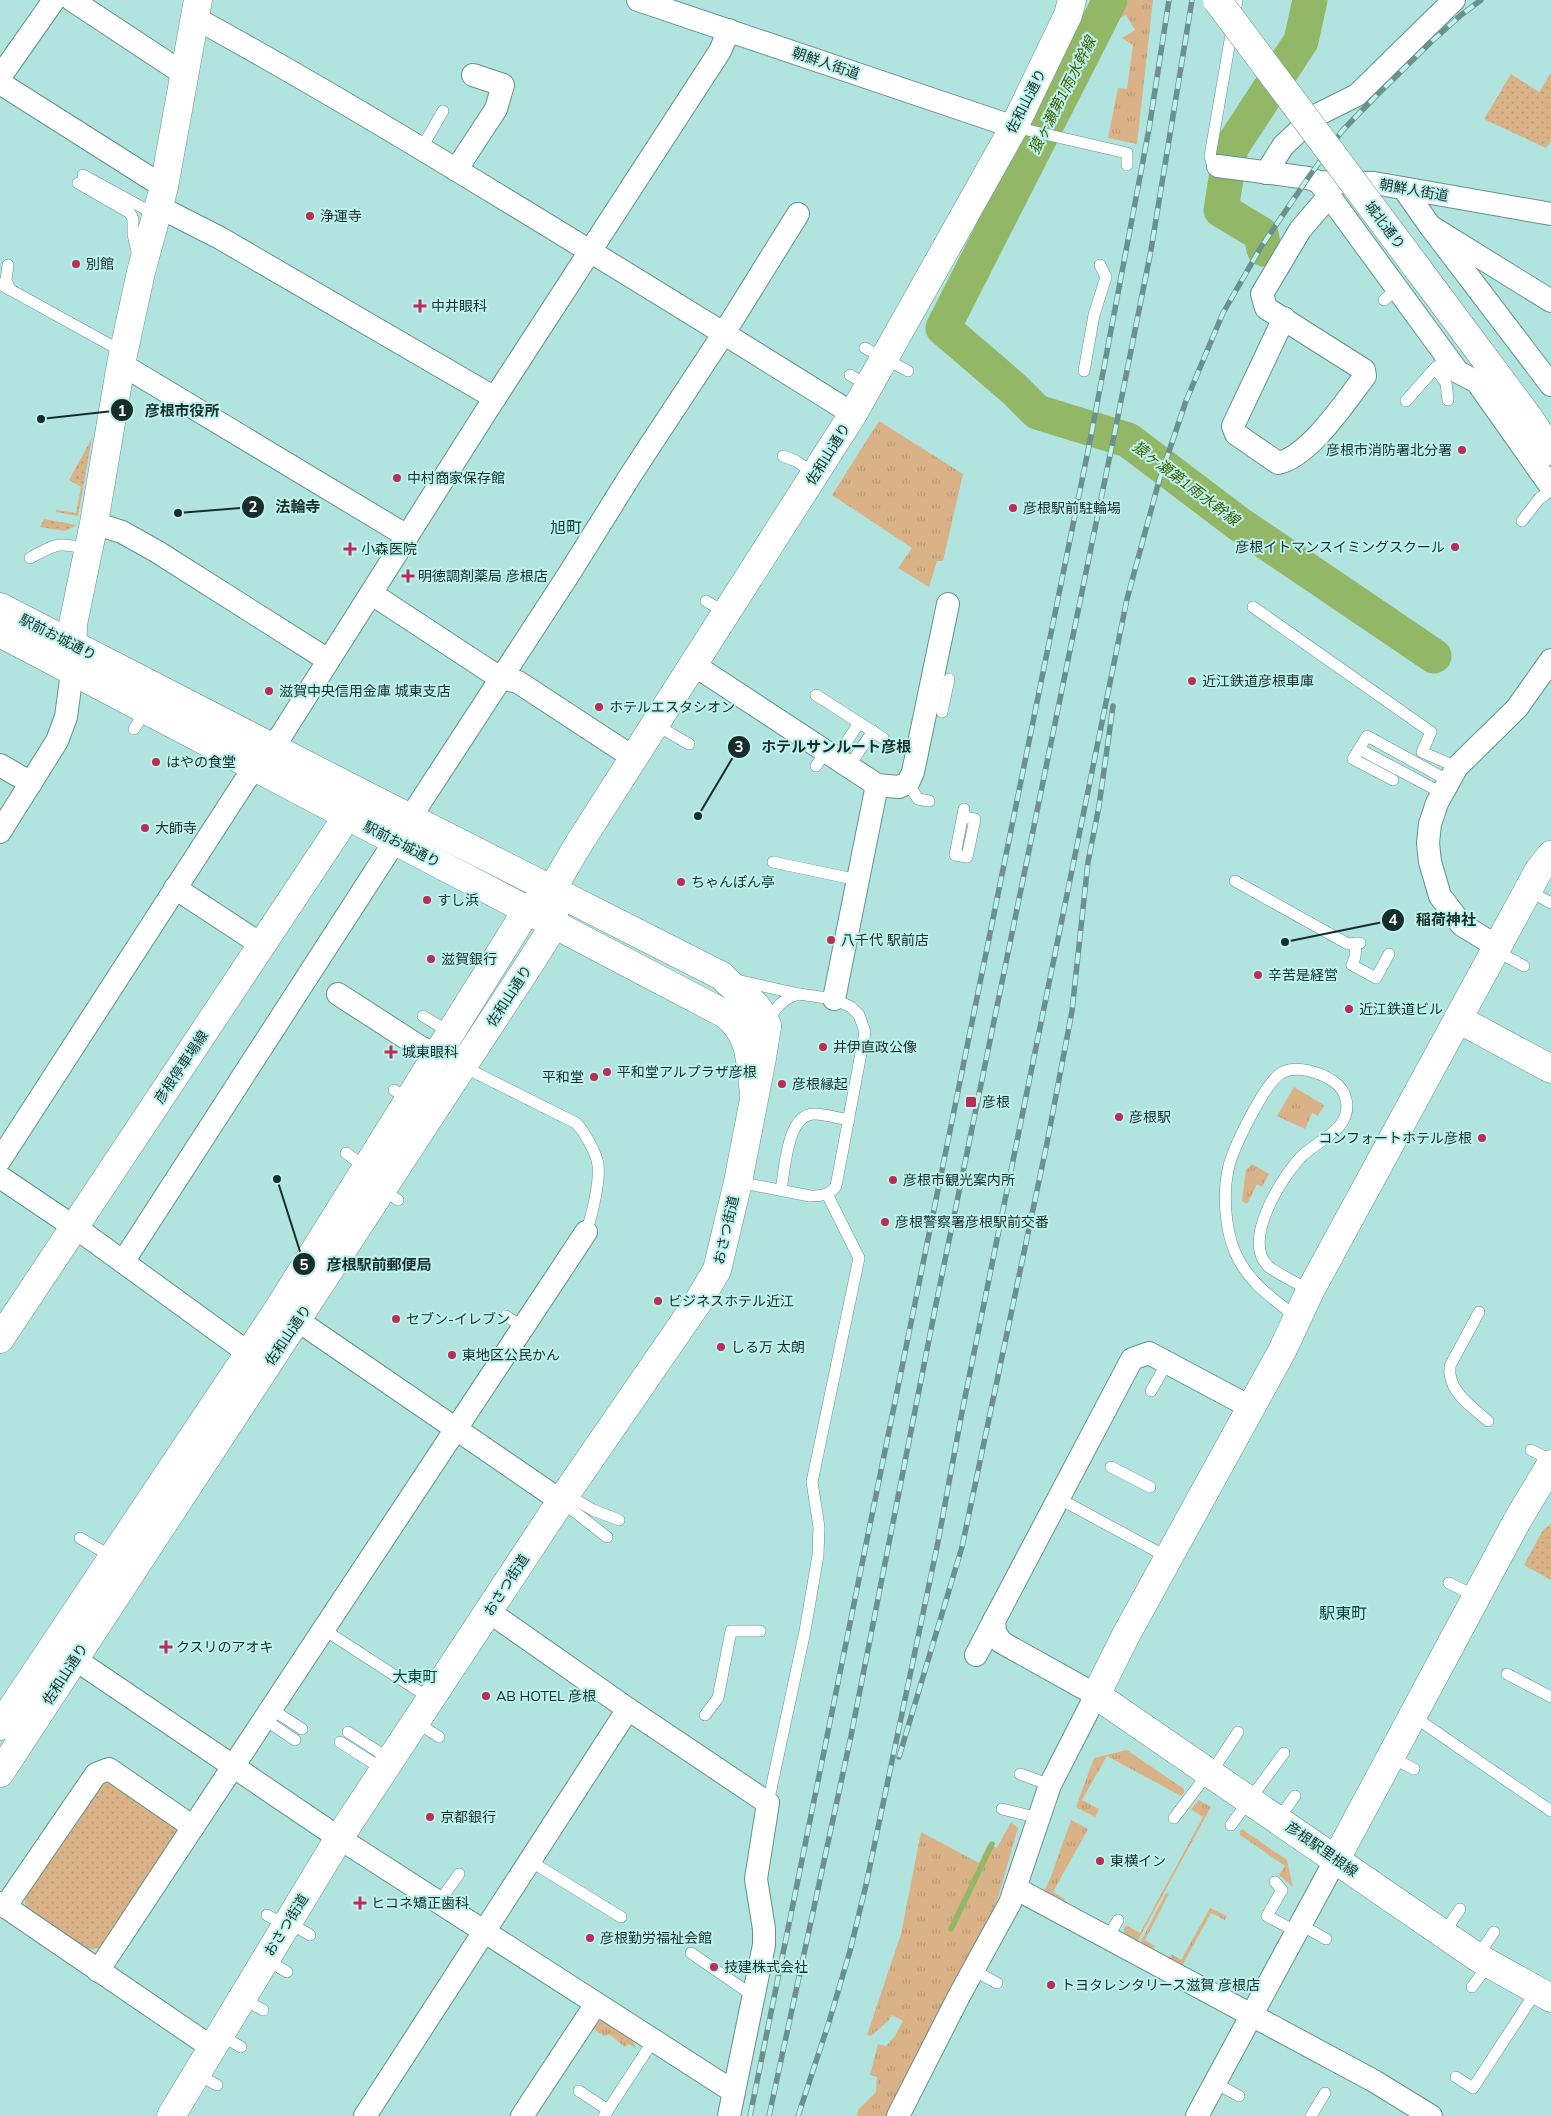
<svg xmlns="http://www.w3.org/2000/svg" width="1551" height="2116" font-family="Mulish,'Noto Sans JP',sans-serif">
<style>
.grass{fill:url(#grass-tufts)}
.park{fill:url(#park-dots)}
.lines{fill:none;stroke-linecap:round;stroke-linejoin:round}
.stream{stroke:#92b766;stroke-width:5.5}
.river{stroke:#92b766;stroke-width:35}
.lane-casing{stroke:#61928e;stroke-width:12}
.street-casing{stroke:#61928e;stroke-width:24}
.secondary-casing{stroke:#61928e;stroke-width:29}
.primary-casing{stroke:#61928e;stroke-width:29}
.lane{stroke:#fff;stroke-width:11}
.street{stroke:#fff;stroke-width:22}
.secondary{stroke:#fff;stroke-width:28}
.primary{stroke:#fff;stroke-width:28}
.rail-casing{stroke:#6b908d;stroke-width:5.5}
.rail{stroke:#bef2ec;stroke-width:4;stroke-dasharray:11;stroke-linecap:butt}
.secondary-bridge-casing{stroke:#61928e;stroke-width:29;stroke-linecap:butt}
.secondary-bridge{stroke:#fff;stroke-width:28}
.poi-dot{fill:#bb2c56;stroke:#bef2ec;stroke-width:2}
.labels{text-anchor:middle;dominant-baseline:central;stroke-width:4;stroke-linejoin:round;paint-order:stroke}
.street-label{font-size:14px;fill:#182d2b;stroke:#bef2ec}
.poi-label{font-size:14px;fill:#182d2b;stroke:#bef2ec;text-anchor:start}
.water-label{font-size:15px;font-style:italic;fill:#3e5d00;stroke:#bef2ec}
.neighbourhood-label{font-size:15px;fill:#083e3b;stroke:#bef2ec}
.quarter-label{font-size:16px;fill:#083e3b;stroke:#bef2ec}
.leader{fill:none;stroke:#182d2b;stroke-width:2}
.callout-dot{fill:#182d2b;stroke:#bef2ec;stroke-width:2}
.mark-label{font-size:15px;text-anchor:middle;font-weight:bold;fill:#fff}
.callout-label{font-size:15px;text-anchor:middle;font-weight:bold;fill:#182d2b;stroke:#bef2ec;stroke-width:4;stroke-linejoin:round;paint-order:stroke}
</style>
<defs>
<pattern id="grass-tufts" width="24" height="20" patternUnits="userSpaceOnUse" patternTransform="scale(1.25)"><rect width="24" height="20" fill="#dab287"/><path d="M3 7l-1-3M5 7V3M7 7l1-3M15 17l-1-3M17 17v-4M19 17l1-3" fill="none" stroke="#ba9975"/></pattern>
<pattern id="park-dots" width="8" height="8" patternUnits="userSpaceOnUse" patternTransform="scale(1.25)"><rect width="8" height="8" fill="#dab287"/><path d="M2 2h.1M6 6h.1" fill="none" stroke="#ba9975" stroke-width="1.8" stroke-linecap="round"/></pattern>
</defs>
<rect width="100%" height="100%" fill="#b1e4df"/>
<!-- grass -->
<g class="grass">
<polygon points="1128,0 1153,0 1137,144 1108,138 1118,88 1127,89 1133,45 1122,38 1135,30 1126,15 1118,19"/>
<polygon points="879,421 963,474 943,561 937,561 929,587 898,568 912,548 832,495"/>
<polygon points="1294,1087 1324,1105 1318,1116 1312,1113 1305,1129 1277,1116"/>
<polygon points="1252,1164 1269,1174 1262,1187 1257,1184 1247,1204 1242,1201 1246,1170"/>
<polygon points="1127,1750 1184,1789 1184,1793 1181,1796 1107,1756 1082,1800 1099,1809 1095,1817 1076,1807 1094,1758"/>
<polygon points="1199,1800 1211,1807 1137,1942 1124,1935 1124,1929 1126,1925 1140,1933 1203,1817 1191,1809"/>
<polygon points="1071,1820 1088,1829 1053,1892 1065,1899 1064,1901 1044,1891 1050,1879"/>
<polygon points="1011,1822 1018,1828 997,1901 989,1920 887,2116 857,2116 858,2110 876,2092 877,2077 870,2075 878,2044 886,2046 895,2036 903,2021 892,2015 888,2021 871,2036 867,2035 901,1934 921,1832 979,1863 988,1844 997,1848"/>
<polygon points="1242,1829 1287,1860 1293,1887 1279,1875 1285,1866 1240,1835 1240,1831"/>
<polygon points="1166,1893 1169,1894 1145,1940 1155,1946 1153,1950 1140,1943"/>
<polygon points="1210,1908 1227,1916 1225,1920 1211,1913 1182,1966 1168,1959 1171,1954 1181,1960"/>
<polygon points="603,2020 633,2039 636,2049 629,2044 625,2047 609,2034 604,2036 592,2028 591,2023"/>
</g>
<!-- park -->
<g class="park">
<polygon points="1551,73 1551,141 1546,148 1484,119 1511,74 1539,92"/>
<polygon points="92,438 78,516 56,512 56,510 76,513 81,487 69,480"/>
<polygon points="44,519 77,525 65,531 40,527"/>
<polygon points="1551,1524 1551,1580 1524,1565 1543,1530"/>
<polygon points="112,1779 174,1821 177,1838 104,1947 86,1950 27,1912 23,1893 98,1781"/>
</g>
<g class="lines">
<!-- stream -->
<polyline class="stream" points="951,1929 992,1844"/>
<!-- river -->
<g class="river">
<polyline points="1110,0 943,328 1014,389 1037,412 1128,440 1239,524 1434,656"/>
<polyline points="1264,249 1261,234 1221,210 1231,148 1301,41 1310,0"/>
</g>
<defs>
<g id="lane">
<polyline points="1014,127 1127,153 1127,165"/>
<polyline points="421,149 443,111"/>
<polyline points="1218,166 1212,163 1210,156 1237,0"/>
<polyline points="83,175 156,215"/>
<polyline points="78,183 130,213 133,219 133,234 138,256"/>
<polyline points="8,265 6,280 10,290"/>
<polyline points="0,284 123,352"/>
<polyline points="1384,300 1397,289"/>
<polyline points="865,348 908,371"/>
<polyline points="1435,368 1446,383 1448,400"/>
<polyline points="1084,371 1094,315 1106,277 1100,265"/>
<polyline points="850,375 869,386"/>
<polyline points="1406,401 1435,368 1448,358"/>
<polyline points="783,456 796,461 815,474"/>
<polyline points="1522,521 1539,499 1551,490"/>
<path d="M30 558C58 543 57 542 89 549"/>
<polyline points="706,601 726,613"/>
<polyline points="1253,607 1431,732 1422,752 1457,767"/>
<polyline points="816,695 883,738"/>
<polyline points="942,712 949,679"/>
<polyline points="656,725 689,744"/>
<polyline points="134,729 146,710"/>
<polyline points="1359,749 1442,793"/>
<polyline points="836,758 859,723"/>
<polyline points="816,766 826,751"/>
<polyline points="849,766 873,731"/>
<polyline points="1393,780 1353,759 1367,736 1449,781"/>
<polyline points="908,783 918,799 929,801"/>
<polyline points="963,817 975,819 967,857 955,855 964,809"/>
<polyline points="773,862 858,880"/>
<polyline points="1235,881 1348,944 1360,943"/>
<polyline points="1528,890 1551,903"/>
<polyline points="1356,943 1355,957 1352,965 1376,978 1389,954"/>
<polyline points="1496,951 1524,966"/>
<path d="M736 980 799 994 834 999 851 1007 859 1015 865 1032 836 1186C830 1195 821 1196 810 1196L738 1182"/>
<polyline points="423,1016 451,1033"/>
<path d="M768 1022C775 1008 783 998 799 994"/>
<path d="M462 1066 576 1123C584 1131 597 1154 598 1165 600 1182 592 1216 586 1232"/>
<polyline points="394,1090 409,1100"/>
<polyline points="346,1153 366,1168"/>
<polyline points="383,1190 398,1200"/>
<path d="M781 1190C785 1169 787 1114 814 1114 825 1114 838 1118 849 1120"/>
<path d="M1479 1312 1450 1366C1447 1391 1471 1406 1488 1421"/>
<polyline points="506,1316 523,1327"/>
<path d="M1296 1317C1272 1298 1247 1281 1235 1252 1225 1229 1223 1194 1228 1170 1232 1150 1265 1081 1283 1072 1298 1065 1321 1073 1333 1081 1348 1091 1351 1110 1341 1124 1332 1137 1311 1146 1300 1158 1281 1179 1242 1240 1268 1266 1275 1273 1300 1284 1310 1291"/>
<polyline points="1151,1391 1167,1363"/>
<polyline points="1531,1450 1551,1460"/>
<polyline points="1111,1467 1150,1487"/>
<polyline points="566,1494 593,1510 619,1520"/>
<polyline points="1058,1498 1169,1558"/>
<polyline points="561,1501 607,1537"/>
<polyline points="80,1538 112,1557"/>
<polyline points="1449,1583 1477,1597"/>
<polyline points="323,1629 431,1699"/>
<polyline points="1507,1674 1551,1697"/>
<polyline points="271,1709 302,1729"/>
<polyline points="705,1715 718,1698 731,1631 760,1631"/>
<polyline points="1413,1716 1551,1811"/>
<polyline points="264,1719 295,1740"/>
<polyline points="416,1722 439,1737"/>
<polyline points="348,1732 391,1760"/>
<polyline points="340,1742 384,1770"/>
<polyline points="1391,1757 1414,1769"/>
<polyline points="1211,1773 1238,1732"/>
<polyline points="1020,1774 1050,1785"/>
<polyline points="768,1803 805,1631 818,1555 819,1527 812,1482 859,1258 827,1194"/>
<polyline points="1002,1809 1039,1818"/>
<polyline points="1174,1818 1209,1772"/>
<polyline points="1278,1819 1295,1796"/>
<polyline points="1231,1825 1284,1753"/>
<polyline points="530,1861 621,1917"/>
<polyline points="1275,1882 1282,1890 1267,1916 1297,1932"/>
<polyline points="439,1902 459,1874"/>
<polyline points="267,1915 286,1926"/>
<polyline points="288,1922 310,1935"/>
<polyline points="1301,1925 1326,1939"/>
<polyline points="1444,1933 1460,1909"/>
<polyline points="1108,1937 1118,1920"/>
<polyline points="691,1953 755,1997"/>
<polyline points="1477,1957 1494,1932"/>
<polyline points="265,1959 287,1972"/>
<polyline points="973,1970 997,1983"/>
<polyline points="1472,1987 1489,1964"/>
<polyline points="241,1998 263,2010"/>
<polyline points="219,2034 241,2047"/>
<polyline points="197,2074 217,2085"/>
<polyline points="1456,2077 1473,2088 1537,1990"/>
<polyline points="1215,2083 1239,2096"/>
<polyline points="579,2091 608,2110"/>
<polyline points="604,2116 653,2041"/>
<polyline points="1311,2116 1325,2093"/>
</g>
<g id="street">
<polyline points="72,0 184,74"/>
<polyline points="638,0 1014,127"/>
<path d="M195 18C287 68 376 121 465 175 595 254 724 333 853 414"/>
<polyline points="0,77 54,0"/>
<polyline points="0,83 164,187"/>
<polyline points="1218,166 1308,178 1319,182 1374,183 1551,214"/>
<polyline points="456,170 496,109 503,85 473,75"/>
<polyline points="1266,173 1283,146 1304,126 1319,114 1357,95 1454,0"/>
<polyline points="1319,182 1458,372 1477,382 1551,487"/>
<polyline points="1404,189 1430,226 1551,301"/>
<polyline points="159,209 171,213 220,238 495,398"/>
<polyline points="1430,226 1551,385"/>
<path d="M1284 318 1233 426 1236 434 1278 463C1309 457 1346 401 1365 376L1364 370 1266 308 1262 294 1300 230 1329 196"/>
<polyline points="121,364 407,536"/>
<polyline points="94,523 122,532 156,551 328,660"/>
<polyline points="372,594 500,678 518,682 634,758"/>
<polyline points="694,665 877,785 899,787 908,783 913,772 948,604"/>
<polyline points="0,765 31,783"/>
<polyline points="410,818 569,574 630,476 724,333 798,214"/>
<polyline points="0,832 57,741 66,717 72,672"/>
<polyline points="175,888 262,945"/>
<polyline points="1498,947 1462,925 1440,896 1430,862 1428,843 1430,824 1437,803 1457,767 1517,708 1551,660"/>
<polyline points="338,994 420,1047 438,1055"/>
<polyline points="834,999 877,785"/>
<polyline points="0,1160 245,781 282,734 487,410 720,51 729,30"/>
<polyline points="0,1177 86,1235 262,1363"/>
<polyline points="123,1262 395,841"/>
<polyline points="284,1311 561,1501"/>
<polyline points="488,1611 628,1709 768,1803 756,1879 764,1929 764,1945 729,2116"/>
<polyline points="60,1649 339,1838 734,2092"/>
<polyline points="976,1655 1132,1359 1149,1353 1252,1408"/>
<polyline points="1015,1888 1374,2081 1431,2116"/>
<polyline points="0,1903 211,2047"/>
<polyline points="5,1907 96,1774 109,1769 193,1827"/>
<polyline points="98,1971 586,1232"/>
<polyline points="365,2116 628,1709"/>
<polyline points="522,2116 596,2004"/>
<polyline points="898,2116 959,1996 1010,1903 1050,1785 1096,1695 1001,1642 995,1632 994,1620"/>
<polyline points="1197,2116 1336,1859"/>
</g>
<g id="secondary">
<polyline points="1418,269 1529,418 1551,451"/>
<polyline points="0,607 359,792"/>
<polyline points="0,633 346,815"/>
<polyline points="72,672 73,624 94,523 121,364 141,272 164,187 198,0"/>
<polyline points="1551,855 1539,870 1310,1291 1282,1351 1126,1635 1096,1695 1477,1957 1551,1998"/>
<polyline points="1458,1019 1551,1069"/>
<polyline points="0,1726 279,1308 527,910 551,891 578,845 853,414 1014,127 1068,15 1072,0"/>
<polyline points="0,1773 525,971 555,924 553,902"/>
<polyline points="1336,1859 1517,1521 1551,1464"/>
<polyline points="171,2116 339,1838 561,1501 698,1302 717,1270 738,1182 762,1058 767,1026"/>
</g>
<g id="primary">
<path d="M346 815 725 1014C752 1035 750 1062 754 1093"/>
<path d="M0 1339 338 830 359 792 722 976C739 996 758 998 767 1026"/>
</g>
</defs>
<!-- lane casing -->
<use href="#lane" class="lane-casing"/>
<!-- street casing -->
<use href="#street" class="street-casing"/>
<!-- secondary casing -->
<use href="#secondary" class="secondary-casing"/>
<!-- primary casing -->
<use href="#primary" class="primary-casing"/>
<!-- lane -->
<use href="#lane" class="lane"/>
<!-- street -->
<use href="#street" class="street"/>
<!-- secondary -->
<use href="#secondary" class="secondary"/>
<!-- primary -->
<use href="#primary" class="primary"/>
<defs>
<g id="rail">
<polyline points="899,1757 962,1547 1047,1143 1072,1011 1088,862 1099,806 1113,706"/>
<polyline points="750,2116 1091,436 1149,129 1169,0"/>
<polyline points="769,2116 851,1736 936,1304 1117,421 1151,250 1192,0"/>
<polyline points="798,2116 829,2022 850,1951 866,1885 938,1542 962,1412 1127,599 1159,481 1186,401 1223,313 1261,247 1308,178 1342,131 1377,95 1431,42 1461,15 1481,0"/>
</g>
</defs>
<!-- rail casing -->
<use href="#rail" class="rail-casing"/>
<!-- rail -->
<use href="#rail" class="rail"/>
<defs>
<polyline id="secondary-bridge" points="1217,0 1418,269"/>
</defs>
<!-- secondary-bridge casing -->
<use href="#secondary-bridge" class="secondary-bridge-casing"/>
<!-- secondary-bridge -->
<use href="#secondary-bridge" class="secondary-bridge"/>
</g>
<!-- markers -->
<g class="poi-dot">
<circle cx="310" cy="216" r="5"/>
<circle cx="76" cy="264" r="5"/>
<path d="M417.5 298.5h5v5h5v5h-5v5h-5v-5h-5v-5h5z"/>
<circle cx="1462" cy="450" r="5"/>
<circle cx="397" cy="478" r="5"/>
<circle cx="1013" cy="508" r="5"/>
<circle cx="1455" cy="547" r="5"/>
<path d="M347.5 541.5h5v5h5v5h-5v5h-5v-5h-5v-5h5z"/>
<path d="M405.5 568.5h5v5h5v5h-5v5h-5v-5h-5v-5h5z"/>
<circle cx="1192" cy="681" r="5"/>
<circle cx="269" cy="691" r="5"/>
<circle cx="599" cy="707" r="5"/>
<circle cx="156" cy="762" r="5"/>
<circle cx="145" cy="828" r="5"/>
<circle cx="681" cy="882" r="5"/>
<circle cx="427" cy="900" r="5"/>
<circle cx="831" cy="940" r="5"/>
<circle cx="431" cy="959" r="5"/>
<circle cx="1258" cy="975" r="5"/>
<circle cx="1349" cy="1009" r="5"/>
<circle cx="823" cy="1047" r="5"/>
<path d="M388.5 1044.5h5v5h5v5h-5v5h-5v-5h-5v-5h5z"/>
<circle cx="607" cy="1072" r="5"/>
<circle cx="594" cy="1077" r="5"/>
<circle cx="782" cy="1084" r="5"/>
<rect x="965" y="1096" width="12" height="12" rx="2.5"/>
<circle cx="1119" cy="1117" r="5"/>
<circle cx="1482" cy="1138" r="5"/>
<circle cx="893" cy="1180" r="5"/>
<circle cx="885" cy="1222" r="5"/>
<circle cx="658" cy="1301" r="5"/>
<circle cx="396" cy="1319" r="5"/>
<circle cx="721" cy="1347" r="5"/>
<circle cx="452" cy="1355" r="5"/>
<path d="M163.5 1639.5h5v5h5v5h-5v5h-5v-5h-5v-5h5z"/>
<circle cx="486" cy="1696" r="5"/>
<circle cx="430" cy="1817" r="5"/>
<circle cx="1100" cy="1861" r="5"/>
<path d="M357.5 1895.5h5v5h5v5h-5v5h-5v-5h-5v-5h5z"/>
<circle cx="590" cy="1938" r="5"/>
<circle cx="714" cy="1967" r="5"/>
<circle cx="1051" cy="1985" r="5"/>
</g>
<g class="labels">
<!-- street labels -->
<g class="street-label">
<text transform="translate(826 63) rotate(19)">朝鮮人街道</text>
<text transform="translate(1026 101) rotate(-63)">佐和山通り</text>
<text transform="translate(1414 190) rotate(10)">朝鮮人街道</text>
<text transform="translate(1385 225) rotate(53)">城北通り</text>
<text transform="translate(828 454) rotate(-58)">佐和山通り</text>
<text transform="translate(58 637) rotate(27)">駅前お城通り</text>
<text transform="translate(402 844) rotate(27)">駅前お城通り</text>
<text transform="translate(509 996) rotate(-57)">佐和山通り</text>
<text transform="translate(181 1067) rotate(-56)">彦根停車場線</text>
<text transform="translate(726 1230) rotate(-77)">おさつ街道</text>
<text transform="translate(288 1335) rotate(-56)">佐和山通り</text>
<text transform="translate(506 1585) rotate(-57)">おさつ街道</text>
<text transform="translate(65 1674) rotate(-57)">佐和山通り</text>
<text transform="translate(1322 1849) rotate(35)">彦根駅里根線</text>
<text transform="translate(286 1925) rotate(-58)">おさつ街道</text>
</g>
<!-- poi labels -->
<g class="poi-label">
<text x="320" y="216">浄運寺</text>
<text x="86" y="264">別館</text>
<text x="431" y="306">中井眼科</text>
<text x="1452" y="450" text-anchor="end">彦根市消防署北分署</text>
<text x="407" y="478">中村商家保存館</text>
<text x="1023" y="508">彦根駅前駐輪場</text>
<text x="1445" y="547" text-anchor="end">彦根イトマンスイミングスクール</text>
<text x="361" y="549">小森医院</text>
<text x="418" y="576">明徳調剤薬局 彦根店</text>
<text x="1202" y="681">近江鉄道彦根車庫</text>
<text x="279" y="691">滋賀中央信用金庫 城東支店</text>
<text x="609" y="707">ホテルエスタシオン</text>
<text x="166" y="762">はやの食堂</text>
<text x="155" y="828">大師寺</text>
<text x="691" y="882">ちゃんぽん亭</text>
<text x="437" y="900">すし浜</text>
<text x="841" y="940">八千代 駅前店</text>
<text x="441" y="959">滋賀銀行</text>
<text x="1268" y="975">辛苦是経営</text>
<text x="1359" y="1009">近江鉄道ビル</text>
<text x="833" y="1047">井伊直政公像</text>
<text x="402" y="1052">城東眼科</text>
<text x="617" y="1072">平和堂アルプラザ彦根</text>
<text x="584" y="1077" text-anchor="end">平和堂</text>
<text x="792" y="1084">彦根縁起</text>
<text x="982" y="1102">彦根</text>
<text x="1129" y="1117">彦根駅</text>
<text x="1472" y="1138" text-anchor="end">コンフォートホテル彦根</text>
<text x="903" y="1180">彦根市観光案内所</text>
<text x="895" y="1222">彦根警察署彦根駅前交番</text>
<text x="668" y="1301">ビジネスホテル近江</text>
<text x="406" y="1319">セブン-イレブン</text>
<text x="731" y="1347">しる万 太朗</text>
<text x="462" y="1355">東地区公民かん</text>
<text x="176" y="1647">クスリのアオキ</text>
<text x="496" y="1696">AB HOTEL 彦根</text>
<text x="440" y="1817">京都銀行</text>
<text x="1110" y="1861">東横イン</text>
<text x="371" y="1903">ヒコネ矯正歯科</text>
<text x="600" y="1938">彦根勤労福祉会館</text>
<text x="724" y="1967">技建株式会社</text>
<text x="1061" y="1985">トヨタレンタリース滋賀 彦根店</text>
</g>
<!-- water labels -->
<g class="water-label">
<text transform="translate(1062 95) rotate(-63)">猿ヶ瀬第1雨水幹線</text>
<text transform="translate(1186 483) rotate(37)">猿ヶ瀬第1雨水幹線</text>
</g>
<!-- neighbourhood labels -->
<g class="neighbourhood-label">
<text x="415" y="1676">大東町</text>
</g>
<!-- quarter labels -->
<g class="quarter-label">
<text x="566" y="527">旭町</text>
<text x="1343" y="1613">駅東町</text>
</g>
</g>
<!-- callouts -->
<path class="leader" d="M41 419L122 410M178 513L253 507M698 816L739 747M1285 942L1393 920M277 1179L304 1264"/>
<g class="callout-dot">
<circle cx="41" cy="419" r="5"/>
<circle cx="178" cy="513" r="5"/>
<circle cx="698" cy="816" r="5"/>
<circle cx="1285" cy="942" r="5"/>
<circle cx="277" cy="1179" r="5"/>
<circle cx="122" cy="410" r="12"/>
<circle cx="253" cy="507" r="12"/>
<circle cx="739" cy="747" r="12"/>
<circle cx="1393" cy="920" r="12"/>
<circle cx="304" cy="1264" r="12"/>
</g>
<g class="mark-label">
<text x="122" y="416">1</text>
<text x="253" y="512">2</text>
<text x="739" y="752">3</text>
<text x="1393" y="925">4</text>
<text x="304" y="1270">5</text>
</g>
<g class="callout-label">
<text x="182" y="416">彦根市役所</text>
<text x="298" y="512">法輪寺</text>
<text x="836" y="752">ホテルサンルート彦根</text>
<text x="1446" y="925">稲荷神社</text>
<text x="379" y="1270">彦根駅前郵便局</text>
</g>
</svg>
